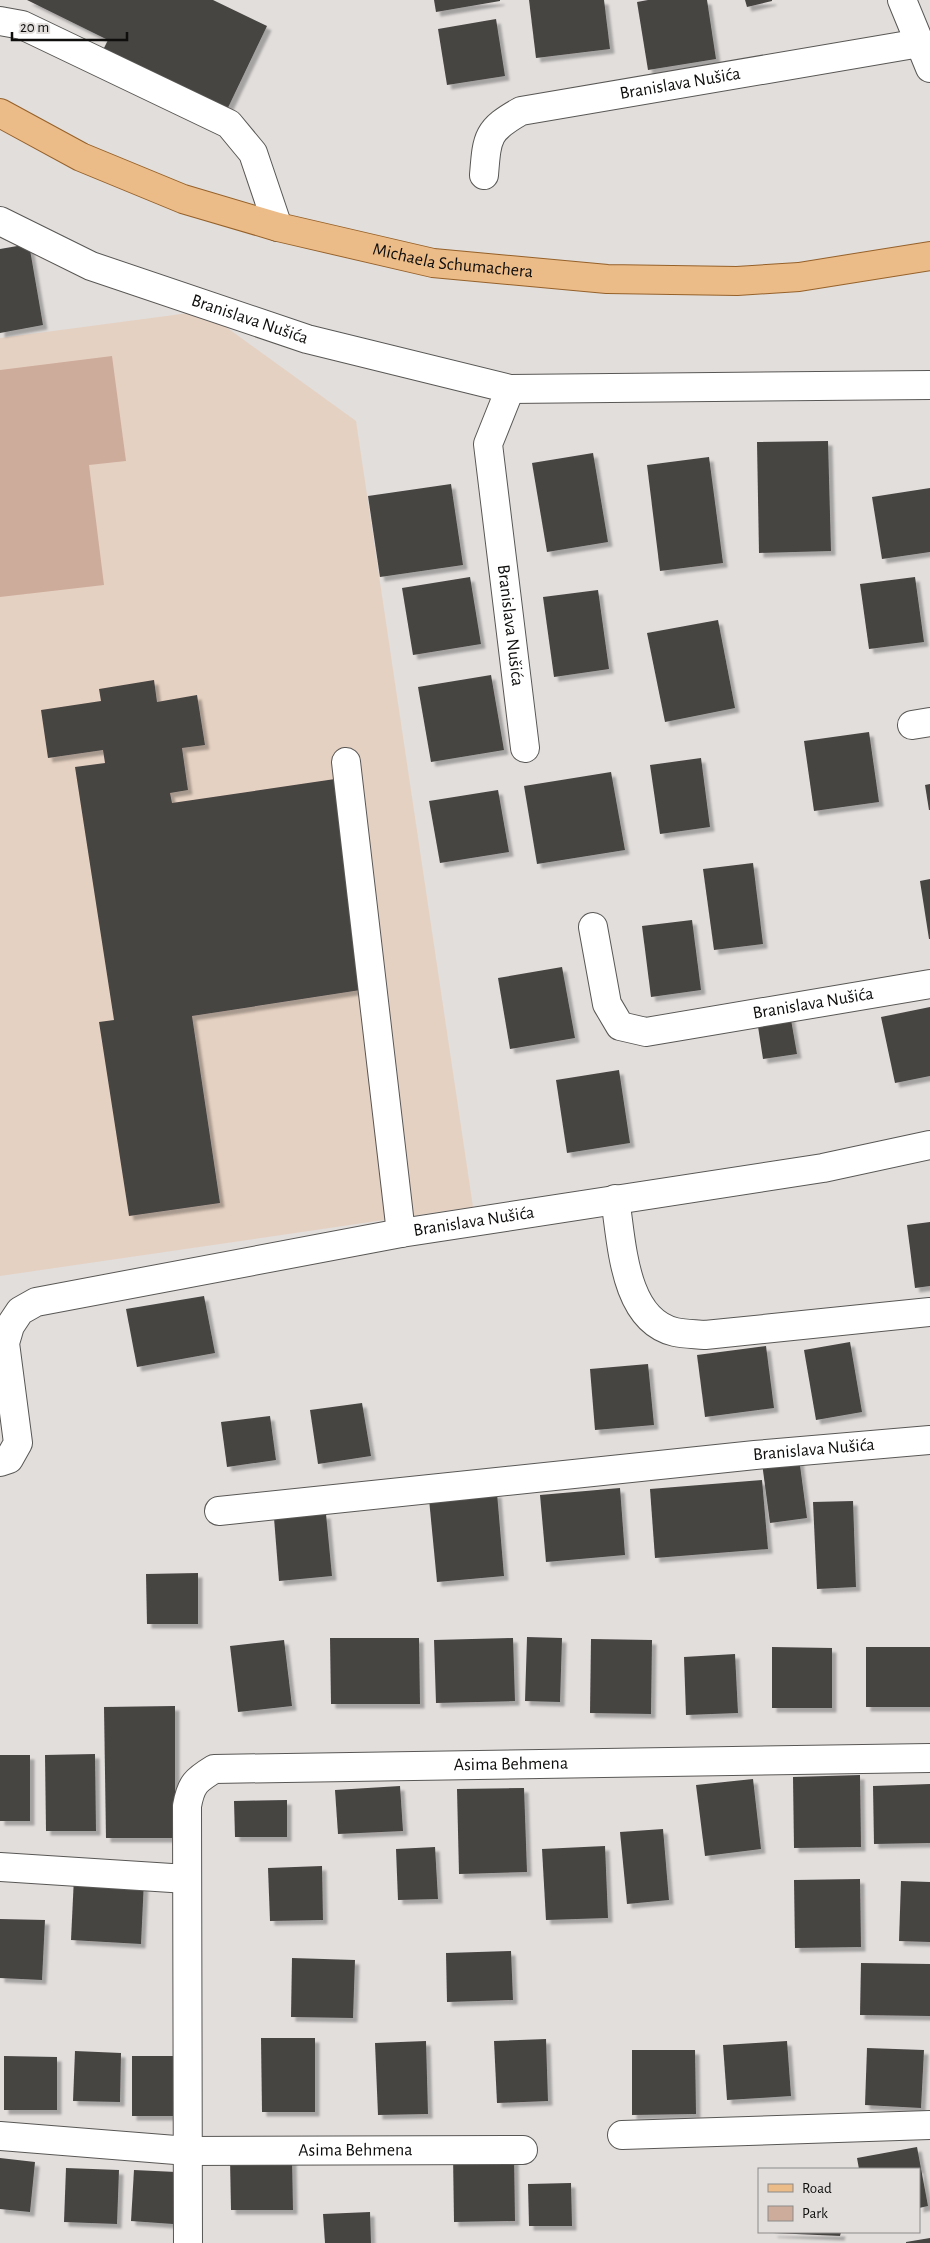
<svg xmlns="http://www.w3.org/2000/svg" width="930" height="2243" font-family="'Alegreya Sans',sans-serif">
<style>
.education{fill:#e5d1c2}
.green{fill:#ceac9c}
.building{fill:#474443;filter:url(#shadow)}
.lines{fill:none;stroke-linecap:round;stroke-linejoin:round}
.minor-casing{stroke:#595755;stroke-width:30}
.major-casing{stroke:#966129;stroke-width:30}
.minor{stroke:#fff;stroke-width:28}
.major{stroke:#ebbb88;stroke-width:28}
.labels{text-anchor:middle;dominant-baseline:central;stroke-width:5;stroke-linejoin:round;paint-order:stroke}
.street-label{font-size:18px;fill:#0f0e0d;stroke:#e1dedc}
</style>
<defs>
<filter id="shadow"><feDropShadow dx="4.5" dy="4.5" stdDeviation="1" flood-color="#0004"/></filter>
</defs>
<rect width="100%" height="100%" fill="#e1dedc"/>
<!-- education -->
<polygon class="education" points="204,311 356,421 473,1207 0,1276 0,338"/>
<!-- green -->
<polygon class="green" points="112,356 126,461 89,465 104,585 0,597 0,370"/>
<!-- building -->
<g class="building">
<polygon points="27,0 213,0 267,26 224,116 100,56 108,40"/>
<polygon points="434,0 500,0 500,1 436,12"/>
<polygon points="529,0 604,0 610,49 536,58"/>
<polygon points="648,0 707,0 716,59 648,70 637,2"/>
<polygon points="745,0 772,0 772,1 747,7"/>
<polygon points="496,19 505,76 447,85 438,29"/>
<polygon points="29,244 43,325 0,333 0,249"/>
<polygon points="828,441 831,551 759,553 757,442"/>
<polygon points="593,453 608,542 547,552 532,463"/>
<polygon points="709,457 723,563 660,571 647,465"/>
<polygon points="451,484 463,565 380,577 368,496"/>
<polygon points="930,488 930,552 882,559 872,497"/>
<polygon points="470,577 481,644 413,655 402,588"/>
<polygon points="915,577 924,642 869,649 860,584"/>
<polygon points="598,590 609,669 554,677 543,597"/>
<polygon points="718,620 735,708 665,722 647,633"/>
<polygon points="491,675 504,750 431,762 418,687"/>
<polygon points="154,680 157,702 197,695 205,745 182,748 188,790 170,793 172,803 335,779 367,989 192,1016 220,1203 129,1216 99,1022 114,1020 75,767 105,763 103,750 48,758 41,710 101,701 99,689"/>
<polygon points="869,732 879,802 814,811 804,741"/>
<polygon points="701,758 710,827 660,834 650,765"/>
<polygon points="611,772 625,850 537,864 524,786"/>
<polygon points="930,784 930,810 929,810 925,785"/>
<polygon points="498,790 509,852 440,863 429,801"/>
<polygon points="753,863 763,944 714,950 703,869"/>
<polygon points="930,879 930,939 929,939 920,881"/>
<polygon points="692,920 701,990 651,997 642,926"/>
<polygon points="562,967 575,1038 510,1049 498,978"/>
<polygon points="930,1007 930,1076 895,1083 881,1017"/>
<polygon points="790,1014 797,1054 763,1059 757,1020"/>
<polygon points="619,1070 630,1143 567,1153 556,1080"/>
<polygon points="930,1222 930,1286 915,1288 907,1225"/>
<polygon points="204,1296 215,1353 137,1367 126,1309"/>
<polygon points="850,1342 862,1412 816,1420 804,1350"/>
<polygon points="766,1346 774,1408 705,1417 697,1355"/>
<polygon points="648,1364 654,1425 595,1430 590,1369"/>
<polygon points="362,1403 371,1456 318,1464 310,1410"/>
<polygon points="270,1416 276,1460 227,1467 221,1422"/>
<polygon points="799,1458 807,1518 770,1523 762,1463"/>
<polygon points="762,1480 768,1549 655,1558 650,1489"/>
<polygon points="620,1488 625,1555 546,1562 540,1495"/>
<polygon points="497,1493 504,1576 437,1582 429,1499"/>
<polygon points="853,1501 856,1587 817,1589 813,1502"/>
<polygon points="326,1514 332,1576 279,1581 274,1518"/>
<polygon points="198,1573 198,1624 147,1624 146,1574"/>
<polygon points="527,1637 562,1638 560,1702 525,1701"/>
<polygon points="330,1638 419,1638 420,1704 331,1704"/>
<polygon points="513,1638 515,1701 436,1703 434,1640"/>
<polygon points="591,1639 652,1640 651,1714 590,1713"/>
<polygon points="284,1640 292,1706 238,1712 230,1646"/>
<polygon points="772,1647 832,1648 832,1708 772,1708"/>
<rect x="866" y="1647" width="64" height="60"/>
<polygon points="735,1654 738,1713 686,1715 684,1657"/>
<polygon points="175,1706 175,1838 106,1838 104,1707"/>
<polygon points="95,1754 96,1831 46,1831 45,1755"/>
<rect x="0" y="1755" width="30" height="66"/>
<polygon points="860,1775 861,1847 794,1848 793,1777"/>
<polygon points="753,1779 761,1849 705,1856 696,1785"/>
<polygon points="930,1784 930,1843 874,1844 873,1786"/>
<polygon points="400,1786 403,1831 338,1834 335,1790"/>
<polygon points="524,1788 527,1872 459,1874 457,1789"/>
<polygon points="287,1800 287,1837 235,1837 234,1801"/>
<polygon points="663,1829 669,1900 627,1904 620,1832"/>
<polygon points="605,1846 608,1918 546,1920 542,1849"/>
<polygon points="435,1847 438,1899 398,1900 396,1849"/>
<polygon points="322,1866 323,1920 270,1921 268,1868"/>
<polygon points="74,1877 144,1880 141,1944 71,1940"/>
<polygon points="860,1879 861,1947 795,1948 794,1880"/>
<polygon points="901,1881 930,1882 930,1942 899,1941"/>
<polygon points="0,1919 45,1920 42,1980 0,1978"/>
<polygon points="511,1951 513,2000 447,2002 446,1953"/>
<polygon points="292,1958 355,1960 353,2018 291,2017"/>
<polygon points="861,1963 930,1964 930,2016 860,2015"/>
<polygon points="261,2038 315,2038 315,2112 262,2112"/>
<polygon points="546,2039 548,2101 497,2103 494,2041"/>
<polygon points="426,2041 428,2114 378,2115 375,2043"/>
<polygon points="787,2041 791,2096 727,2100 723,2045"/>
<polygon points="867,2048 924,2050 921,2108 865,2105"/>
<polygon points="632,2050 695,2050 696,2114 632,2115"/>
<polygon points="75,2051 121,2053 120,2102 73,2101"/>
<polygon points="4,2056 57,2057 57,2110 4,2110"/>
<rect x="132" y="2056" width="43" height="60"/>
<polygon points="917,2147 928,2206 919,2208 919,2169 859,2169 857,2158"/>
<polygon points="453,2154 514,2154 515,2221 454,2222"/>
<polygon points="0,2158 35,2162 30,2212 0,2209"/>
<polygon points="292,2158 293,2210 231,2210 230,2159"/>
<polygon points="66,2168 119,2170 117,2224 64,2222"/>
<polygon points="134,2170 176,2172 173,2224 131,2221"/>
<polygon points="571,2183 572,2226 529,2226 528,2184"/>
<polygon points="370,2212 371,2243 325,2243 323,2214"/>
<polygon points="773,2232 841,2232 840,2236 773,2233"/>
<polygon points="930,2238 930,2243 906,2243 906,2242"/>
</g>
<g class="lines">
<defs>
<g id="minor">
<polyline points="902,0 930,68"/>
<polyline points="0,21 22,25 229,124 253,153 278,227"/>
<path id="s1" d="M484 175C487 137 487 130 521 111L920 43"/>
<path id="s2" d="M0 221 91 266 307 339 510 389 930 385"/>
<path id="s3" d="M510 389 488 444 525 748"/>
<polyline points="912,725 930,722"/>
<polyline points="346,762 401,1233"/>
<path id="s4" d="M593 927 607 1004 620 1026 646 1032 930 984"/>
<path d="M615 1199C622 1241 623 1320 675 1332 684 1334 695 1334 705 1335L930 1312"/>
<path id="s5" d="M0 1462 9 1459 18 1443 5 1343 10 1326 20 1311 36 1302 401 1233 823 1168 930 1145"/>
<path id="s6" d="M219 1511 755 1455 930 1440"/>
<polyline points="0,1867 187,1879"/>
<polyline points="622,2135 930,2125"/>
<path id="s7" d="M0 2136 188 2151 523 2150"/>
<path id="s8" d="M188 2243 187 1806C191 1784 196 1780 214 1769L930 1758"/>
</g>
<g id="major">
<path id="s9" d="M0 113 81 157 183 199 278 227 433 263 607 279 737 281 799 277 930 256"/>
</g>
</defs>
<!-- minor casing -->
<use href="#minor" class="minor-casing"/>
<!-- major casing -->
<use href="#major" class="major-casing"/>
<!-- minor -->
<use href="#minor" class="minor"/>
<!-- major -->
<use href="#major" class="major"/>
</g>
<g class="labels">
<!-- street labels -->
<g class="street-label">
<text stroke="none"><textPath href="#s1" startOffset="241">Branislava Nušića</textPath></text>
<text stroke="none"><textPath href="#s9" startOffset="480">Michaela Schumachera</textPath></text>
<text stroke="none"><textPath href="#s2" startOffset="269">Branislava Nušića</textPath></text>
<text stroke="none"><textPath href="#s3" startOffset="242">Branislava Nušića</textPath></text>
<text stroke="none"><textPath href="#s4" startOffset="300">Branislava Nušića</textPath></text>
<text stroke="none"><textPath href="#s5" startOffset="628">Branislava Nušića</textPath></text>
<text stroke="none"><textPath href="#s6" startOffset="598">Branislava Nušića</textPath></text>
<text stroke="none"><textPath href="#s8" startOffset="782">Asima Behmena</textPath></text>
<text stroke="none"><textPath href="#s7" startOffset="356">Asima Behmena</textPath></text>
</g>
</g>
<!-- legend -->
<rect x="758" y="2168" width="162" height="65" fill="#e1dedc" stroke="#8d8b89"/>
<rect x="768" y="2184" width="25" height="8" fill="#ebbb88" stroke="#8d8b89"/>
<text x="802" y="2193" font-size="15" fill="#0f0e0d">Road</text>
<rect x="768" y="2206" width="25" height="15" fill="#ceac9c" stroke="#8d8b89"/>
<text x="802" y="2218" font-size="15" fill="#0f0e0d">Park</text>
<!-- scale -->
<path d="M12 32v8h115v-8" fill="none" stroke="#0f0e0d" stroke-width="2.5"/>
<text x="20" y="32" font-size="15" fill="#0f0e0d" stroke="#e1dedc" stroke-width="4" paint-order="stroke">20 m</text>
</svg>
